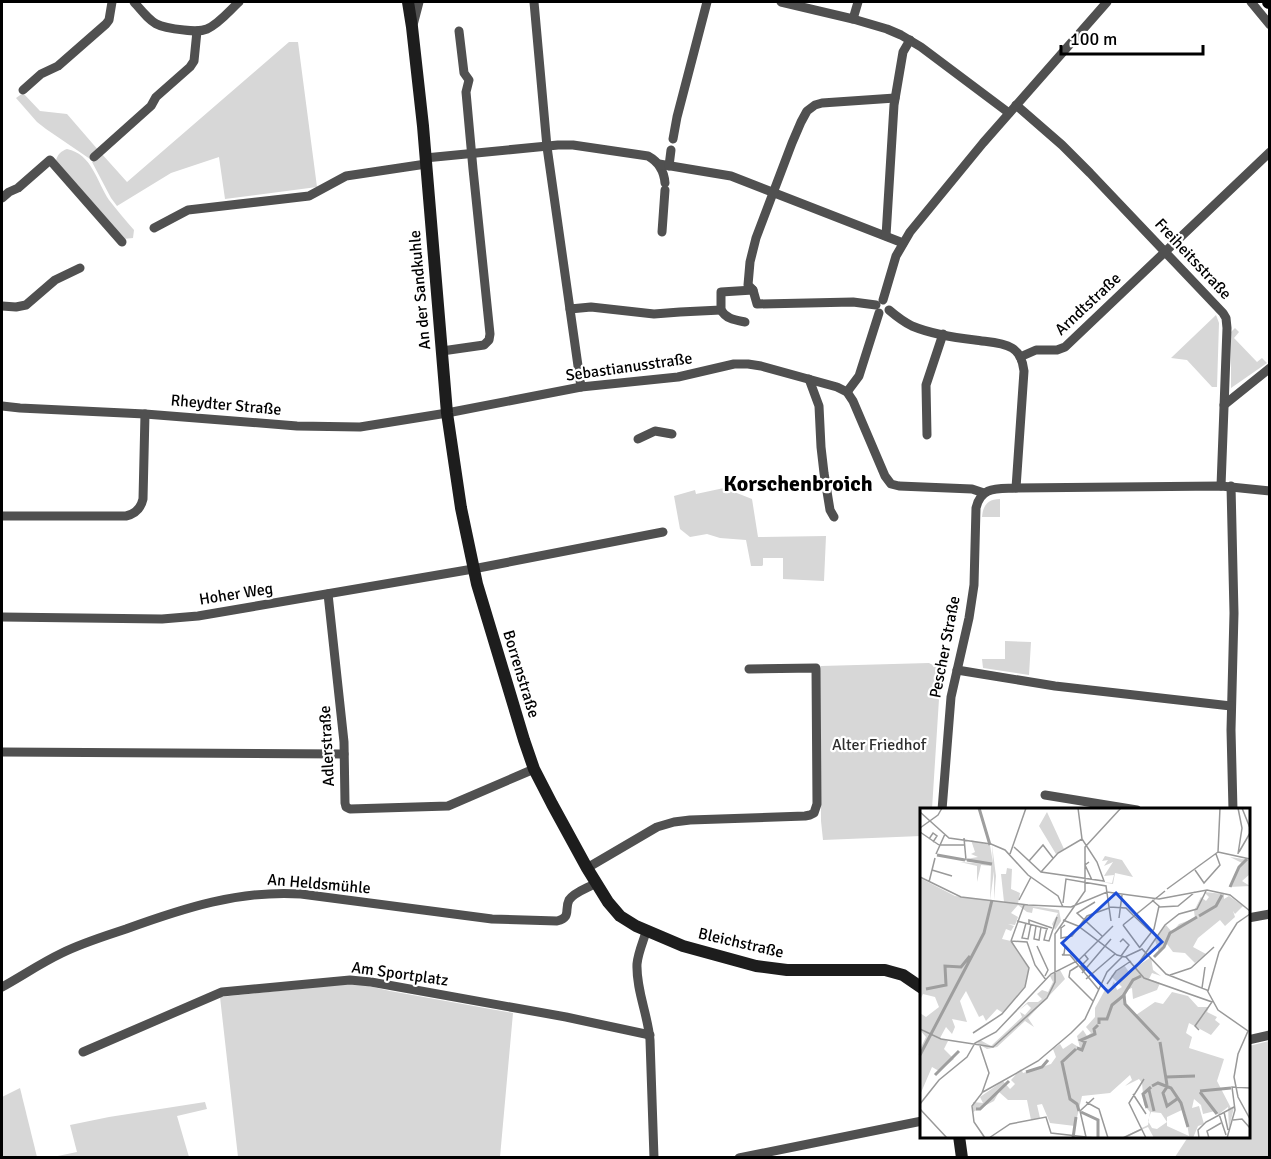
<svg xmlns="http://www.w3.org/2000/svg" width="1271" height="1159" font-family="Signika,sans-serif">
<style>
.green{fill:#d7d7d7}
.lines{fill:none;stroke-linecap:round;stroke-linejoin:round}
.street{stroke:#505050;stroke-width:9}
.secondary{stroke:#1d1d1d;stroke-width:12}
.primary{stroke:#000;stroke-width:14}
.labels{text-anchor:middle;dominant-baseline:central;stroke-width:4.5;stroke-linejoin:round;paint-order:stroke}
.street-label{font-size:16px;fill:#000;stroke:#fff}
.park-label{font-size:16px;fill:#2e2e2e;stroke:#fff}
.district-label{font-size:22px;font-weight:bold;fill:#000;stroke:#fff}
.inset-river{fill:none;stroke:#9e9e9e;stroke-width:3}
.inset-road{fill:none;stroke:#999;stroke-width:1.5}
.view{fill:#1d4ed8;fill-opacity:0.15;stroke:#1d4ed8;stroke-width:3}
.inset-edge{fill:none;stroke:#000;stroke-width:3}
</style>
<rect width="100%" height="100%" fill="#fff"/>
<!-- green -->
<g class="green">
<polygon points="289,42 298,42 317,187 225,199 219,157 171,173 117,206 111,198 92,162 101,153 127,182"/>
<polygon points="23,93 40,111 67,114 99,151 90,159 46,129 37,122 16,98"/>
<path d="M67 149C92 154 97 182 109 200 117 210 125 220 134 230L133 238 123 239 56 161C57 155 61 151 67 149Z"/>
<polygon points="1216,315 1219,323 1217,387 1212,387 1187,360 1171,358"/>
<polygon points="1235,328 1239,332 1234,338 1257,362 1262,358 1267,363 1231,388 1231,332"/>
<polygon points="724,488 752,499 758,537 826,536 824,581 783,579 783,558 763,558 763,565 762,566 751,566 746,540 720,538 707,534 690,537 680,529 674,496 695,490 696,494"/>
<path d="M1000 499V517H982C983 505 988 499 1000 499Z"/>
<polygon points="1005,641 1031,642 1029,675 983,668 982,659 1005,659"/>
<polygon points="929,663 946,672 941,688 939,699 932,809 922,810 921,836 823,840 821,821 820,671 821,666"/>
<polygon points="356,983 390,991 513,1013 500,1157 238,1157 220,997"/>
<polygon points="1269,1041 1269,1157 1175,1157 1188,1137 1248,1136 1249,1046"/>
<polygon points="20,1088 37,1157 2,1157 2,1097"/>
<polygon points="205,1102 207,1109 177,1116 189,1157 53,1157 77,1152 70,1125 109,1117"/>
</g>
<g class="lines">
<!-- street -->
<g class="street">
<path d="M134 2C153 24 154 27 184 30 192 31 200 32 207 29 219 24 230 10 239 2"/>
<polyline points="534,2 547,147 581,387"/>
<polyline points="781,2 853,19 887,29 901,35 921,47 1009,113"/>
<polyline points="1251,2 1270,25"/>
<polyline points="853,19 858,2"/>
<polyline points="413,25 419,2"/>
<polyline points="23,90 41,74 58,66 106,24 109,20 112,2"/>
<polyline points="1016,105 1062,145 1090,173 1223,313 1226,318 1227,328 1221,486"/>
<polyline points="673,139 677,117 707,2"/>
<polyline points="94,157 151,106 156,97 190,67 194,61 197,31"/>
<path d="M425 158 558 145H573L648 156C659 162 664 171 665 183"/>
<polyline points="659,164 731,176 903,243"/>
<polyline points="669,166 671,150"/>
<polyline points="2,198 9,192 18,188 50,160 122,242"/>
<polyline points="154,228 188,210 309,196 346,176 426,164"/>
<polyline points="662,232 665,190"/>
<polyline points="886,236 894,105 903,52 910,40"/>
<polyline points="883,300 896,256 910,232 983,143 1107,2"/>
<polyline points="876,305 853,302 757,304 753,290 748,285 750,262 756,238 792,143 801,122 807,111 815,105 822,103 895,98"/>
<polyline points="2,306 16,307 26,305 55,280 80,268"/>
<polyline points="570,309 591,307 654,314 680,312 721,310 721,292 753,290"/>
<path d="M721 310C726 319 735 320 745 322"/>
<path d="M889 310C896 316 904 322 912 326 929 333 957 338 975 340 987 342 1002 342 1012 348 1020 353 1023 362 1024 371L1016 488"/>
<polyline points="442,351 484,345 489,340 490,334 473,169 466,92 469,80 464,73 459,31"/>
<polyline points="1020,357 1036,350 1057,350 1065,347 1270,152"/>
<polyline points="809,379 819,406 821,447 824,473 830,510 834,517"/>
<polyline points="847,392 859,376 879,313"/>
<polyline points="1224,405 1270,368"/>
<polyline points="2,406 20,408 145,414 297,426 360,427 447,413 581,387 678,377 734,364 748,364 761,366 837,387 847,392 853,401 885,476 891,484 899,486 972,489 984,493"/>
<polyline points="927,435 926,385 943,334"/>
<polyline points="638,439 655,431 672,434"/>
<polyline points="1231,486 1234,613 1231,730 1233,810"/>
<path d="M2 516H126C135 514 141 508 143 499L145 414"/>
<polyline points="328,594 344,742 345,803 346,807 350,809 448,806 534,769"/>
<polyline points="2,617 162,619 198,616 473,569 663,532"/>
<polyline points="957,670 1055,686 1231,706"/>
<polyline points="2,752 344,754"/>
<polyline points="1045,795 1137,810"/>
<path d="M942 810 951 697 969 618 974 585 976 508C981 486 997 489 1016 488L1221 486 1270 491"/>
<polyline points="587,868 657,827 674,822 690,820 805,816 810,815 814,813 817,804 816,668 749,669"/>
<polyline points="1248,918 1270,914"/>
<path d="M646 932C643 942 638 953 637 964 636 990 648 1015 650 1040L654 1158"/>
<path d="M2 987C22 976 41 963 62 953 82 943 105 936 126 929 184 908 239 890 301 894L492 919 557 921C572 917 564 910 569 900 574 892 588 888 596 883"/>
<polyline points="1248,1040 1270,1035"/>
<polyline points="83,1052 222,992 350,980 371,982 566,1017 650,1035"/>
<polyline points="739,1158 922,1121"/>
</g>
<!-- secondary -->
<g class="secondary">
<polyline points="408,2 412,27 423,126 447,413 461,508 477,584 524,740 534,769 552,804 587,868 608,902 620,916 636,926 683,946 756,966 787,970 885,970 903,975 922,988"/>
<polyline points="959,1136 962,1158"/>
</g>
<!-- primary -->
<polyline class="primary" points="1269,2 1270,2"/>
</g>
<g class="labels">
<!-- street labels -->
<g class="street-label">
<text transform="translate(1193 259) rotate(47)">Freiheitsstraße</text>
<text transform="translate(420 290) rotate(-95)">An der Sandkuhle</text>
<text transform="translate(1088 304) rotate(-43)">Arndtstraße</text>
<text transform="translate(629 367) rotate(-8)">Sebastianusstraße</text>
<text transform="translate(226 405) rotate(5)">Rheydter Straße</text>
<text transform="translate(236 594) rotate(-9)">Hoher Weg</text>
<text transform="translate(945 647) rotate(-79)">Pescher Straße</text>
<text transform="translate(521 674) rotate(73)">Borrenstraße</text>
<text transform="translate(327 746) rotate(-93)">Adlerstraße</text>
<text transform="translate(319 884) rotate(5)">An Heldsmühle</text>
<text transform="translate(741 943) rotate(13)">Bleichstraße</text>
<text transform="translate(400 974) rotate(8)">Am Sportplatz</text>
</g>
<!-- park labels -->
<g class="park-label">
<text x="879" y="745">Alter Friedhof</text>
</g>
<!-- district labels -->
<g class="district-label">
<text x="798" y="483">Korschenbroich</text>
</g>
</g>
<!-- overview -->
<g transform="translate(920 808)">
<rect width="330" height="330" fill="#fff"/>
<path d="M127 4 144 41 136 46 119 18ZM51 32 70 37 73 55 72 37 76 68 74 92V63L70 92 71 58 61 57 57 74V58L40 54 66 56 40 52 58 49 51 46 55 44ZM185 48 202 52 213 69 195 65 193 76 181 74 192 75 194 67 184 68 193 54 184 58 188 52 182 53ZM310 49 330 52V66L322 73 330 78 309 79 322 55ZM87 60 92 61 91 81 100 85 98 96 139 102 141 113 135 122 132 116 138 105 113 100 112 105 107 104 98 97 91 105 98 109 95 117 88 116 94 118 91 123 86 121 82 131 91 133 109 161 105 178 83 205 77 201 66 213 63 207 59 209 46 183 40 193 47 214 32 211 35 219 32 226 26 219 20 230 12 226 53 148 11 226 0 220V205L6 209 19 199 15 189 3 186 0 192V70L35 88 84 94 81 66H86ZM284 84 304 86V91L309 88 323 98 315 106 313 103 315 109 305 118 300 112 278 130 273 139 286 146 275 155 265 145 253 144 247 136 239 144 235 132 246 117 252 124 259 116 275 110 274 103 281 89 286 93 289 89ZM231 149 233 162 241 168 232 165 229 171 240 175 237 182 213 191 212 180 206 182 205 196 216 207 235 194 243 196 252 184 268 188 278 199H289L287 204 297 209 295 212 300 216 291 227 269 215 266 225 272 229 269 240 304 251 297 273 311 300 314 299 309 321 308 299 298 307 295 303 283 306 281 297 274 291 272 300 279 298 284 316 278 318 273 330H234L228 319 201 330 228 317 230 304 224 297 222 275 219 271 205 278 212 272 210 267 190 285 162 288 155 318 130 315 122 296 117 297 120 310 111 312 107 292H88L79 284 74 293 53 304V294L63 295 60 289 83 273 90 281 95 276 91 272 101 261 103 265 131 256 136 249 133 241 140 236 143 241 152 235 160 240 157 228 163 222 167 228 171 225 166 219 175 209V200L186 180 190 182 194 173 197 182 202 179 191 168 204 157 209 164ZM264 301 266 308 269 328 247 318V309ZM231 304 241 305 247 314 237 321 232 320 228 313ZM140 162 145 171 108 210 114 219 105 213 77 239 67 241 57 235 60 232 71 238 102 209 100 204 105 207 111 200 107 196 98 203 108 194H118L122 191 117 186 122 182 128 184 133 174 130 168ZM0 222 28 233 24 241 34 251 19 263 12 259 0 287V241L6 229Z" fill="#d7d7d7" fill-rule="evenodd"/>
<path class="inset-river" d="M59 0 70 37M17 47 45 52M47 52 72 56M310 79 319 59 327 51M279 108 296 98 302 87M234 149 244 139 250 125 277 109M6 181 26 177 25 158 41 159 50 148M204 187 205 196 239 232M179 216V211H187L192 197 203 188 213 172 221 168M240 234 247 277M157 240 162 242 165 234 161 232 175 226 174 221 178 217M156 241 142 254 150 291 157 296 159 303M0 247 64 125 72 92M106 264 122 259 128 252M15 267 39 243M246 269 275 268M232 278 238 275 251 280 261 295 268 319M247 279 243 285 247 298 257 291M229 282 234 303M280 283 311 280M280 284 297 306M227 300 223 286 231 279M56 301H60L89 273M161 304 178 312V330M153 330 156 309"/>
<path class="inset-road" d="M322 0 330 20M0 4 29 30 71 36 85 42 108 67 138 88 143 99M0 20 18 7 22 0M0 24 19 37M44 30 46 52M9 31 13 25 17 28 13 34M19 37H45M94 39 121 64 184 73 177 54 162 31 158 0M298 44 300 0M298 44 330 51M319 44 330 25M16 46 25 26M90 46 106 0M318 46 322 20 318 0M109 53 123 37 133 50M169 54 165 57 172 72M12 62 32 68M275 62 284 75 300 57 296 46M121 64 138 45 162 31M0 69 41 89 108 97 151 99 187 84 239 91 287 82 310 87 330 103M9 74 15 50M247 81 298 44M99 92 111 69M232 92 240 99 258 98 275 84M175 94 157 105 182 128M143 95 146 71 186 78 191 113M189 99 206 100 213 107M213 107 231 124M199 110 202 87M143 112 158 118 197 147 205 149 222 141 246 166 287 182 298 202 328 223 318 246 314 269 318 289 330 311M97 113 128 121M106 115 102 130 108 131 111 116M109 116V112L132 120M145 117 141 120V130L152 128 167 108 189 100M203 117 245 83M203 117 220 140M116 118 114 131 119 132 121 119M127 120 124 132 129 133 137 109M91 133 107 134 115 157 126 172M91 133 104 97M200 134 203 131 209 137 201 148M117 138 128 162 125 168M145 139 144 146 142 147H150L179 182M220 139 234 121 239 98M165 147 168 151 161 158 165 163M206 149 224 170 292 194 275 218 279 222M158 158 150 163 149 169 173 193M216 159 245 117 259 106 277 101 286 83M271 160 294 139M162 165 191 131M250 167 271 160M166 171 195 146M187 176 196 163 211 153M282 180 285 159M288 183 299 144 317 115 330 106M0 221 21 231 73 239 127 190 135 174V126L165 83V39L201 0M53 225 82 206 105 179 109 160 91 133M60 238 69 265 62 285 52 298 54 314 65 330M224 271 209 295 226 330M63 284 118 253 151 225 165 211 187 164 202 149M213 286 226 306M166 294 179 301 188 330M0 296 19 272 47 249 55 235 76 224 131 166 159 152 193 118M0 301 27 330M304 304 308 322M299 306 306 327M313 312 322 311 330 320M166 329 160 303 174 290M69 330 90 316 126 309 131 325 175 330M203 330 222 321M279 330 278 322 286 314 314 299M289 330 287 323 301 315M307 330 315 302 312 279 330 280"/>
<path class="view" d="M196 85 242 134 188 184 142 135Z"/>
<rect width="330" height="330" class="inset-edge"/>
</g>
<!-- border -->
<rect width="1271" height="1159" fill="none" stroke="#000000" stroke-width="6"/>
<!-- scale -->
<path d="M1061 45v9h142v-9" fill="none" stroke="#000000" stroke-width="3"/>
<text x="1070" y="45" font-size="18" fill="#000000" stroke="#ffffff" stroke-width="4.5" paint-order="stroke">100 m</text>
</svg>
